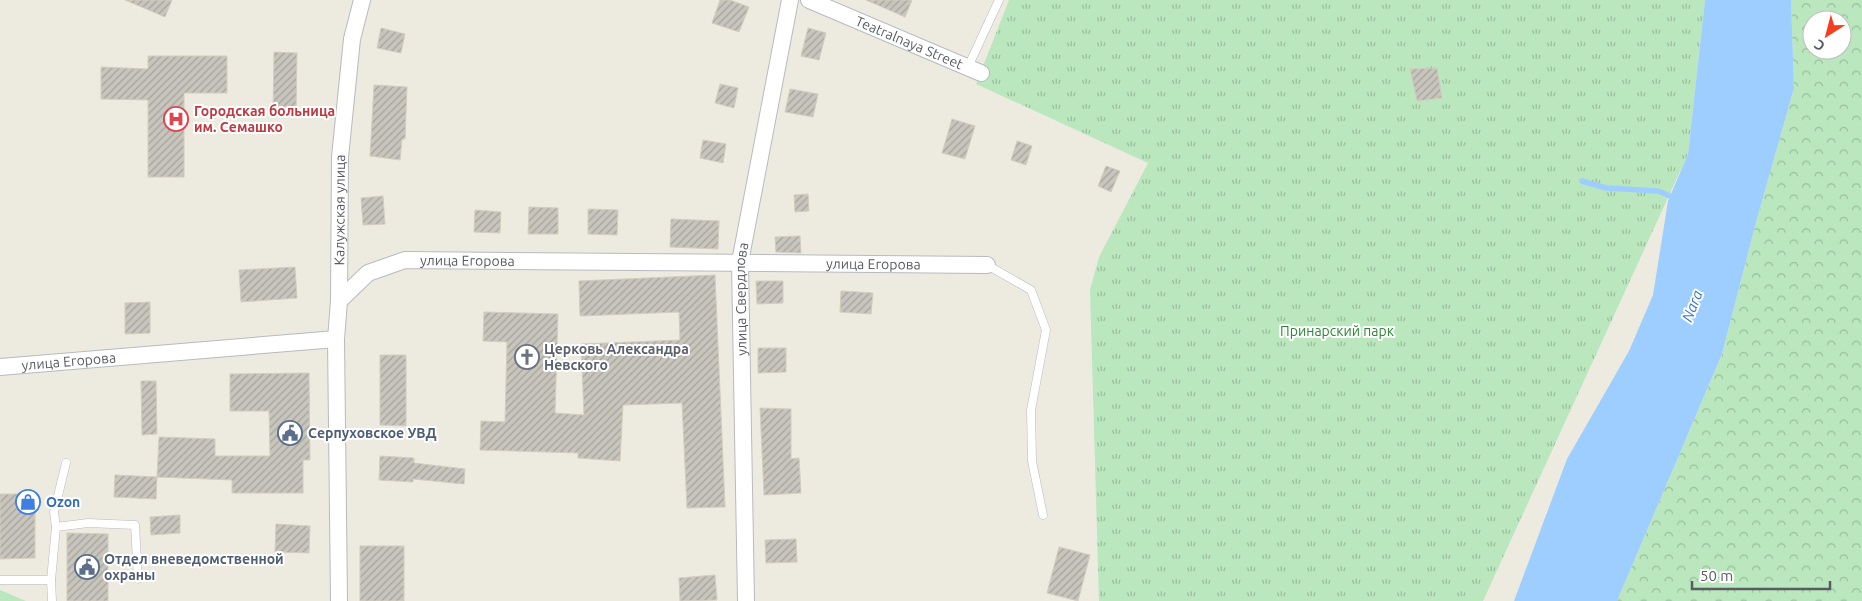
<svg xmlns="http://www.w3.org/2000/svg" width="1862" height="601" font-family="Ubuntu,sans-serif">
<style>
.forest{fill:url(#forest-crowns);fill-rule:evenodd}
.park{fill:url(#park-tufts)}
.water{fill:#9eceff}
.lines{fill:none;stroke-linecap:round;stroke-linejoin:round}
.stream{stroke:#9eceff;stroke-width:5.5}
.building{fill:url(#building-hatch);stroke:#d2cdbe}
.service-casing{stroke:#b8bac0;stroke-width:9}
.minor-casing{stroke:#b8bac0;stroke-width:18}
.service{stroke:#fff;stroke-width:8}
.minor{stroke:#fff;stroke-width:16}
.labels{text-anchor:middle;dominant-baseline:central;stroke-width:4;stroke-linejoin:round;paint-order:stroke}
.street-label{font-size:14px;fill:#595c62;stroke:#fff}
.health-label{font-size:14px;font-weight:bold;fill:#be3a42;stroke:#fff;text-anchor:start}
.park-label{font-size:14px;fill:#2e8538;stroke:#fff}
.worship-label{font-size:14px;font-weight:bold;fill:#5b616d;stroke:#fff;text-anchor:start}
.service-label{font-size:14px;font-weight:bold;fill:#4e5e75;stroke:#fff;text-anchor:start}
.shop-label{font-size:14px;font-weight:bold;fill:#366cbe;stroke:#fff;text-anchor:start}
.water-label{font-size:15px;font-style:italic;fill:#3876cb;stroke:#fff}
</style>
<defs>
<pattern id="forest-crowns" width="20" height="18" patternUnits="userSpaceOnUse" patternTransform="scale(1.25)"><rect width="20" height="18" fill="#bae7bd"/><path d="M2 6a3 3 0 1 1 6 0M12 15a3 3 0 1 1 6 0" fill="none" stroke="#9abe9d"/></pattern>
<pattern id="park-tufts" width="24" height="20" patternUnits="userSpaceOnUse" patternTransform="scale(1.25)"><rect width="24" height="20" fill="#bae7bd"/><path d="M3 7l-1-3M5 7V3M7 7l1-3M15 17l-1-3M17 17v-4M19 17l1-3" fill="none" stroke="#9abe9d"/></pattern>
<pattern id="building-hatch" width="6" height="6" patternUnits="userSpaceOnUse" patternTransform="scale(1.25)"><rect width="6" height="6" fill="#c8c5bd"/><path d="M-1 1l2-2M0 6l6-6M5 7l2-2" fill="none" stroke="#a5a39d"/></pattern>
</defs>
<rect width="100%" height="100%" fill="#edebe0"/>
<!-- forest -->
<path class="forest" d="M1791 0H1862V601H1617L1722 354 1755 226 1794 88ZM1812 20H1842V50H1812Z"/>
<!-- park -->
<g class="park">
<polygon points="1009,0 1705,0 1688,154 1483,601 1099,601 1090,290 1099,257 1148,163 976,84"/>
<polygon points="0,590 26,601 0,601"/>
</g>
<!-- water -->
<polygon class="water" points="1705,0 1791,0 1794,88 1755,226 1722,354 1617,601 1514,601 1567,459 1629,351 1653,295 1668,201 1688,154"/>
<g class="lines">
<!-- stream -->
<polyline class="stream" points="1582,181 1606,188 1658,191 1670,196"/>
</g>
<!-- building -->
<g class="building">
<polygon points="125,0 172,0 165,17"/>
<polygon points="720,0 730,0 749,7 739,32 712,23"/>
<polygon points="866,0 912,0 905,17"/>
<polygon points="381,28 405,34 401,53 377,48"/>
<polygon points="808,28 826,33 819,60 801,56"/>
<polygon points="274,52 297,53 296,114 273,114"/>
<polygon points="148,56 227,56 227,93 184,93 184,177 148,177 148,100 101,99 101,67 148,69"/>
<polygon points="1437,68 1442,98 1417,101 1410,69"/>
<polygon points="720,84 738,88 734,108 715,103"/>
<polygon points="374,85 407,87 405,139 402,139 400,160 370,156"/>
<polygon points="790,89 818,94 813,117 785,112"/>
<polygon points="952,119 975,126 965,159 942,153"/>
<polygon points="703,140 726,144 723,163 700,158"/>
<polygon points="1017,141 1032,146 1026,165 1011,160"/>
<polygon points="1106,166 1120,171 1111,192 1098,186"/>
<polygon points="808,194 809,211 795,212 794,195"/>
<polygon points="383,196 385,224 363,225 361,198"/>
<polygon points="529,207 558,208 558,234 528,234"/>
<polygon points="588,209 618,210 617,235 588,234"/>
<polygon points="475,210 501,212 500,233 474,232"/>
<polygon points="671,219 719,221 718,249 670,247"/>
<polygon points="800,236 801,253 776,252 775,237"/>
<polygon points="295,267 297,298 241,302 239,270"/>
<polygon points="715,275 725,507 687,508 682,403 623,405 620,461 578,458 578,453 480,450 481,421 505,422 507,342 483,341 484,312 558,314 555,413 584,415 581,344 680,340 679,312 580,316 579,281"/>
<polygon points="756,281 783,281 783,303 757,304"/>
<polygon points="841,291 873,293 871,314 840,312"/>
<polygon points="150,302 150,333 125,334 125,303"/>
<polygon points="758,348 786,348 786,372 758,373"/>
<polygon points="380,355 406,355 406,426 380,425"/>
<polygon points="309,373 310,460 303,460 303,493 232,493 232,480 157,477 159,437 215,439 215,456 270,456 269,411 230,411 230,374"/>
<polygon points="141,381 156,381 157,434 142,435"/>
<polygon points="760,408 791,409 791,459 799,458 801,493 764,495"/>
<polygon points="380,456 414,458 414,463 465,469 464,484 413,479 413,482 379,480"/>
<polygon points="115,475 157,477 156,499 114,497"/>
<polygon points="0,494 35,494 35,558 0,559"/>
<polygon points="180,515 180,533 151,535 150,517"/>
<polygon points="276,524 310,526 309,553 275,552"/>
<polygon points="67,533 108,534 108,601 67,601"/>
<polygon points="796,539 797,562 766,563 765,540"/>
<rect x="360" y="546" width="44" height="55"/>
<polygon points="1059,547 1090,555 1078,601 1047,593"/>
<polygon points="715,575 717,600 680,601 679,578"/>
</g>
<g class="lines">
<defs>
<g id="service">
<polyline points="968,67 999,0"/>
<polyline points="987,265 1031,290 1046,330 1031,410 1032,461 1043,515"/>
<polyline points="56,527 54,512 66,463"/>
<polyline points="0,580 51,580 52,601"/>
<polyline points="51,580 56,527 88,523 135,525 138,579"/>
</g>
<g id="minor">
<path id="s1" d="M809 0 981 73"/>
<path id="s2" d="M339 301 340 157 352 39 362 0"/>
<path id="s3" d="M0 367 336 339"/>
<path id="s4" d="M339 601 336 339 339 301 368 273 405 260 987 265"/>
<path id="s5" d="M746 601 740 262 790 0"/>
</g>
</defs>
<!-- service casing -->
<use href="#service" class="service-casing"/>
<!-- minor casing -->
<use href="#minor" class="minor-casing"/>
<!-- service -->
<use href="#service" class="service"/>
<!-- minor -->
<use href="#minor" class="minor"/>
</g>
<!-- icons -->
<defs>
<symbol id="hospital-ring" viewBox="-11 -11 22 22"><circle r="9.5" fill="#fff" stroke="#e0444e" stroke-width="1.5"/><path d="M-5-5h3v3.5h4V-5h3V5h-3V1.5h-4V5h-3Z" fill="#e0444e"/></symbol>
<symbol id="church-ring" viewBox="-11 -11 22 22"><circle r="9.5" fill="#fff" stroke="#6b7280" stroke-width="1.5"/><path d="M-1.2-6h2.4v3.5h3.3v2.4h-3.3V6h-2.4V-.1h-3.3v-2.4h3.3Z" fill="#6b7280"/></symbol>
<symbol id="civic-ring" viewBox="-11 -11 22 22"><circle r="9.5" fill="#fff" stroke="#5c6f8a" stroke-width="1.5"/><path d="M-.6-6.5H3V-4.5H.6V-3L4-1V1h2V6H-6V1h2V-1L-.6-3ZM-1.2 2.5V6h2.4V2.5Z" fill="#5c6f8a"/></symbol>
<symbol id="shop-ring" viewBox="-11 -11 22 22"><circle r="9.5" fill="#fff" stroke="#3f7fe0" stroke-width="1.5"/><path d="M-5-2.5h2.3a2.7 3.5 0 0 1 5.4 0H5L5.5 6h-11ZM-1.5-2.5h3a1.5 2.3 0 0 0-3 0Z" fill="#3f7fe0"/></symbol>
</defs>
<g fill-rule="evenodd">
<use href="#hospital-ring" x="162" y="105" width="28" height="28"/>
<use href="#church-ring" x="513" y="343" width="28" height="28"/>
<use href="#civic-ring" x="276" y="419" width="28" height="28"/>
<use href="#shop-ring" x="14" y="488" width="28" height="28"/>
<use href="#civic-ring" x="73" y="553" width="28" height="28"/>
</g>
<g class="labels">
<!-- street labels -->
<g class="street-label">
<text stroke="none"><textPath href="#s1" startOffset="109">Teatralnaya Street</textPath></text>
<text stroke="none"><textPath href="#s2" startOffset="91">Калужская улица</textPath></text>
<text stroke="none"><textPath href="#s4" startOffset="442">улица Егорова</textPath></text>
<text stroke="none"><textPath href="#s4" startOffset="848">улица Егорова</textPath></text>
<text stroke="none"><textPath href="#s5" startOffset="302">улица Свердлова</textPath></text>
<text stroke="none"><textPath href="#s3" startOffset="69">улица Егорова</textPath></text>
</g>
<!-- health labels -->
<g class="health-label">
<text x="194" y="111">Городская больница<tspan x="194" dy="16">им. Семашко</tspan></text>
</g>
<!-- park labels -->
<g class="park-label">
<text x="1337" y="331">Принарский парк</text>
</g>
<!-- worship labels -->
<g class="worship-label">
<text x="544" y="349">Церковь Александра<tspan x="544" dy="16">Невского</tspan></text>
</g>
<!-- service labels -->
<g class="service-label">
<text x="308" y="433">Серпуховское УВД</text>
<text x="104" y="559">Отдел вневедомственной<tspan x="104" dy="16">охраны</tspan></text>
</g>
<!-- shop labels -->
<g class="shop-label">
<text x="46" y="502">Ozon</text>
</g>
<!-- water labels -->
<g class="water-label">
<text transform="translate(1692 306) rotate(-69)">Nara</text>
</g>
</g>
<!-- north arrow -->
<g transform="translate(1827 35) rotate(216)"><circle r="24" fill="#ffffff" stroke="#bdbec0"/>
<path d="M0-4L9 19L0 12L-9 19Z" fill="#f63d1d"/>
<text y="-8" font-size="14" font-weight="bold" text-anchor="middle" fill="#595c62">С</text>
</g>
<!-- scale -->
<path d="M1692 581v8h138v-8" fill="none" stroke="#595c62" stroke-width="2.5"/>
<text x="1700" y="581" font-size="15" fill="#595c62" stroke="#ffffff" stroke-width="4" paint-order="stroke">50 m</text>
</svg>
